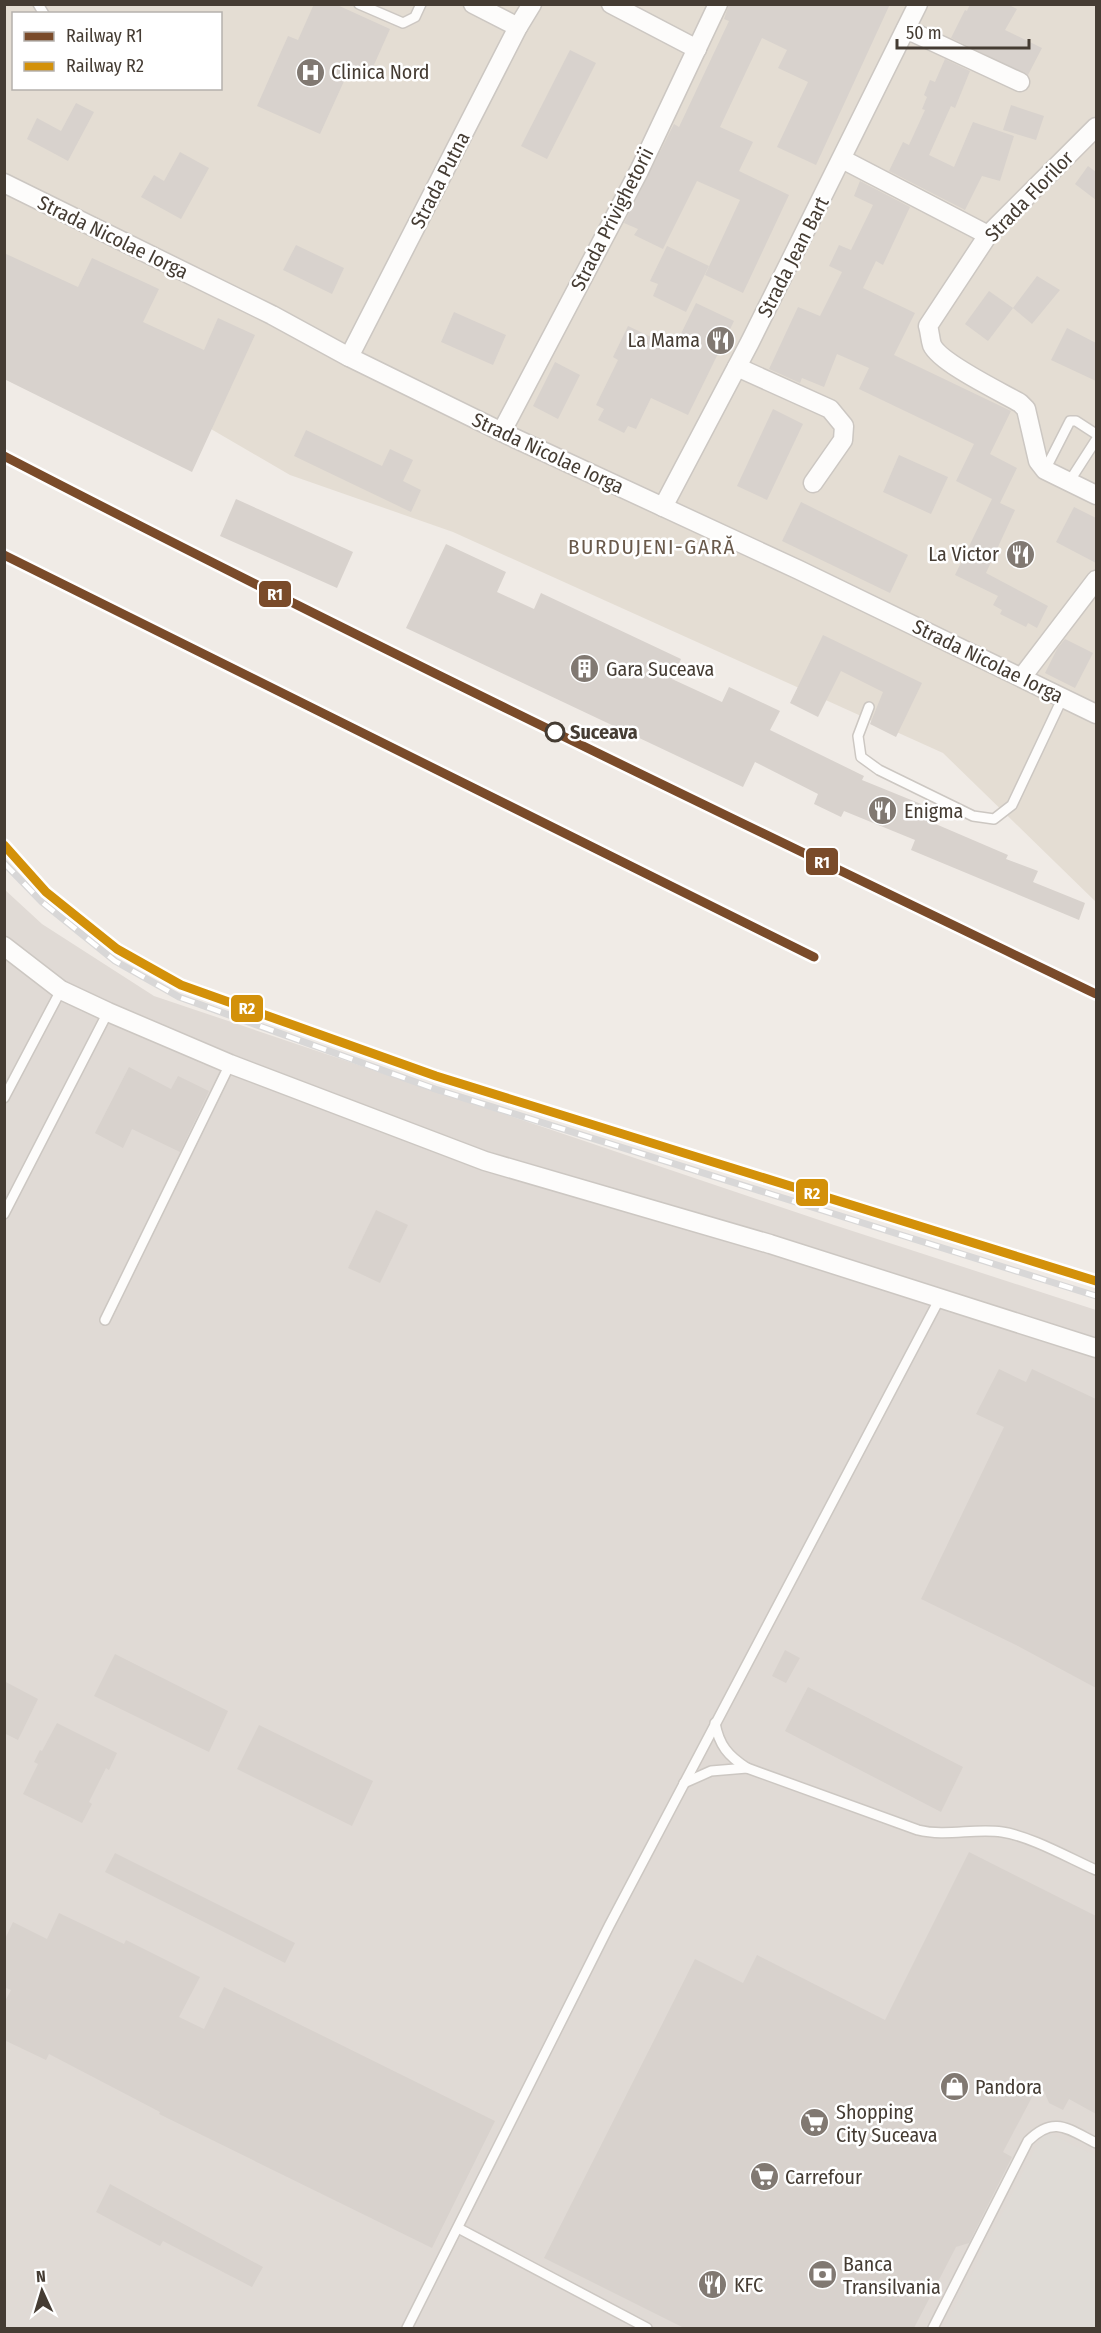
<svg xmlns="http://www.w3.org/2000/svg" width="1101" height="2333" font-family="'Fira Sans Condensed',sans-serif">
<style>
.residential{fill:#e4ddd3;fill-rule:evenodd}
.industrial{fill:#e0dad5}
.parking{fill:#dfdbd6}
.building{fill:#d8d2cd}
.lines{fill:none;stroke-linecap:round;stroke-linejoin:round}
.service-casing{stroke:#ccc7c2;stroke-width:12}
.minor-casing{stroke:#ccc7c2;stroke-width:21}
.service{stroke:#fdfcfb;stroke-width:9}
.minor{stroke:#fdfcfb;stroke-width:18}
.rail-casing{stroke:#d8d7d7;stroke-width:7}
.rail{stroke:#fff;stroke-width:4.5;stroke-dasharray:14;stroke-linecap:butt}
.rail-1-casing{stroke:#fff;stroke-width:14}
.rail-2-casing{stroke:#fff;stroke-width:14}
.rail-1{stroke:#7a4b2a;stroke-width:9}
.rail-2{stroke:#d3910a;stroke-width:9}
.stop-dot{fill:#fff;stroke:#453c33;stroke-width:3}
.labels{text-anchor:middle;dominant-baseline:central;stroke-width:5;stroke-linejoin:round;paint-order:stroke}
.poi-label{font-size:20px;fill:#453c33;stroke:#fff;text-anchor:start}
.street-label{font-size:20px;fill:#453c33;stroke:#fff}
.stop-label{font-size:20px;font-weight:bold;fill:#453c33;stroke:#fff;text-anchor:start}
.neighbourhood-label{font-size:21px;letter-spacing:1.5px;fill:#69594a;stroke:#fff}
.line-badge{stroke:#fff;stroke-width:2}
.badge-label{font-size:16px;text-anchor:middle;font-weight:bold;fill:#fff}
</style>
<rect width="100%" height="100%" fill="#f0ebe6"/>
<!-- residential -->
<path class="residential" d="M5 5H1096V902L943 753 453 532 290 475 5 309ZM14 14H220V88H14Z"/>
<!-- industrial -->
<polygon class="industrial" points="4,889 42,924 154,996 834,1225 1096,1310 1096,2328 5,2328"/>
<!-- parking -->
<polygon class="parking" points="1044,2131 1096,2156 1096,2328 944,2328"/>
<!-- building -->
<g class="building">
<polygon points="314,4 335,4 390,29 369,76 350,68 320,134 257,106 288,36 298,40"/>
<polygon points="729,4 890,4 816,165 777,147 808,82 778,68 787,50 762,38 720,127 753,142 739,171 789,195 743,293 705,275 740,200 697,181 663,249 634,235 638,229 624,223 674,124 679,127 729,21 724,19"/>
<polygon points="970,4 1007,4 1017,9 1005,30 1042,48 1028,75 951,38 965,10 967,11"/>
<polygon points="570,50 596,63 547,159 521,146"/>
<polygon points="945,59 970,71 955,108 951,106 929,155 954,167 973,122 1014,136 1000,181 982,176 965,210 889,171 903,142 909,145 925,110 922,109 927,97 924,95 930,80 935,82"/>
<polygon points="76,103 94,112 68,161 27,139 37,118 61,131"/>
<polygon points="1011,105 1044,116 1036,140 1003,130"/>
<polygon points="180,152 209,168 181,219 141,197 154,175 164,181"/>
<polygon points="1088,166 1096,172 1096,200 1075,184"/>
<polygon points="860,181 910,207 883,265 876,261 863,288 915,313 894,355 1011,411 990,454 1017,468 1000,503 1015,510 986,573 1048,606 1037,628 1028,623 1026,627 1000,614 1002,610 993,605 998,596 955,575 992,499 956,481 974,444 859,389 869,368 837,354 824,387 802,378 800,383 769,369 798,307 820,316 842,272 829,266 839,245 851,250 873,205 854,196"/>
<polygon points="296,245 344,268 332,294 283,270"/>
<polygon points="667,246 709,266 686,312 653,296 658,284 650,281"/>
<polygon points="4,253 78,287 92,258 159,289 143,322 204,350 218,318 255,335 192,472 4,379"/>
<polygon points="1037,276 1060,290 1032,324 1013,308"/>
<polygon points="989,291 1013,308 988,341 965,324"/>
<polygon points="696,303 734,321 688,415 651,398 636,429 628,426 624,433 598,420 604,409 596,405 618,360 613,357 628,326 674,348"/>
<polygon points="454,312 506,335 493,365 441,342"/>
<polygon points="1067,328 1096,343 1096,381 1051,360"/>
<polygon points="555,362 580,375 558,419 533,406"/>
<polygon points="773,409 803,424 767,500 737,486"/>
<polygon points="306,430 382,466 390,449 413,460 403,481 421,490 411,512 294,456"/>
<polygon points="899,455 948,477 931,514 883,492"/>
<polygon points="236,499 353,552 337,588 220,536"/>
<polygon points="801,502 908,555 890,593 782,541"/>
<polygon points="1074,507 1096,518 1096,563 1056,542"/>
<polygon points="446,544 506,572 497,592 534,609 541,593 681,659 672,679 722,702 729,687 780,711 770,730 864,776 862,780 921,804 917,816 1008,855 1006,859 1038,871 1033,882 1085,903 1079,920 911,850 915,840 844,811 841,817 814,804 818,794 755,762 743,787 406,628"/>
<polygon points="823,635 922,683 896,737 870,724 883,692 841,671 818,717 790,703"/>
<polygon points="1065,639 1093,653 1075,688 1045,673 1057,649"/>
<polygon points="129,1067 171,1089 178,1076 209,1091 180,1152 132,1129 123,1148 95,1133"/>
<polygon points="376,1210 408,1225 380,1283 348,1268"/>
<polygon points="999,1369 1026,1382 1032,1369 1096,1399 1096,1688 1016,1645 921,1599 1004,1427 976,1414"/>
<polygon points="785,1650 800,1658 786,1683 772,1676"/>
<polygon points="115,1654 228,1711 209,1752 94,1696"/>
<polygon points="4,1681 38,1699 18,1740 4,1733"/>
<polygon points="808,1687 963,1767 941,1812 785,1731"/>
<polygon points="57,1723 117,1753 109,1770 106,1768 89,1802 92,1804 82,1823 23,1794 38,1764 34,1762 40,1750 42,1751"/>
<polygon points="259,1725 373,1781 352,1826 237,1769"/>
<polygon points="969,1852 1096,1916 1096,2114 1069,2099 1063,2110 1049,2103 1040,2082 1003,2152 1012,2157 969,2243 956,2247 914,2328 684,2328 544,2258 695,1959 743,1983 757,1955 885,2020"/>
<polygon points="115,1853 295,1943 285,1963 105,1872"/>
<polygon points="59,1913 124,1944 126,1940 200,1977 179,2017 204,2029 224,1987 495,2121 432,2248 159,2114 160,2112 49,2054 46,2060 4,2040 4,2003 11,1990 4,1987 4,1941 13,1922 47,1939"/>
<polygon points="110,2184 263,2267 252,2287 163,2241 160,2246 96,2212"/>
</g>
<g class="lines">
<defs>
<g id="service">
<polyline points="38,4 44,14"/>
<polyline points="359,4 403,23 415,17 421,4"/>
<polyline points="1045,470 1070,421 1076,421 1096,434"/>
<polyline points="1069,482 1096,440"/>
<polyline points="869,707 858,736 861,757 879,770 973,816 994,819 1012,805 1063,697"/>
<polyline points="4,1098 61,990"/>
<polyline points="4,1214 108,1012"/>
<polyline points="105,1320 230,1064"/>
<path d="M715 1723C719 1745 728 1756 747 1768L918 1830C946 1837 974 1828 1002 1832 1030 1836 1069 1858 1096 1870"/>
<polyline points="684,1783 711,1771 747,1768"/>
<polyline points="458,2228 647,2328"/>
<polyline points="407,2328 609,1926 940,1298"/>
<path d="M933 2328 1028 2141C1054 2115 1068 2129 1096 2143"/>
</g>
<g id="minor">
<polyline points="473,4 518,27"/>
<polyline points="611,4 697,49"/>
<polyline points="906,29 1020,82"/>
<path d="M1096 127 988 235 928 326C930 332 930 339 932 345 940 363 1001 392 1020 403L1026 409 1038 461 1045 470 1096 495"/>
<polyline points="842,159 988,235"/>
<polyline points="4,183 272,315 349,357 510,436 799,570 1096,714"/>
<polyline points="349,357 518,27 532,4"/>
<polyline points="737,367 830,409 844,426 843,440 813,483"/>
<polyline points="502,431 639,171 718,4"/>
<polyline points="663,507 750,342 918,4"/>
<polyline points="1022,677 1096,580"/>
<polyline points="4,946 61,990 108,1012 230,1064 485,1161 770,1244 1096,1348"/>
</g>
</defs>
<!-- service casing -->
<use href="#service" class="service-casing"/>
<!-- minor casing -->
<use href="#minor" class="minor-casing"/>
<!-- service -->
<use href="#service" class="service"/>
<!-- minor -->
<use href="#minor" class="minor"/>
<defs>
<g id="rail">
<path d="M4 456C365 643 731 818 1096 994"/>
<polyline points="4,555 814,957"/>
<polyline points="4,845 46,892 117,949 181,985 436,1076 1096,1281"/>
<polyline points="4,863 42,902 115,961 179,997 435,1089 1096,1296"/>
</g>
</defs>
<!-- rail casing -->
<use href="#rail" class="rail-casing"/>
<!-- rail -->
<use href="#rail" class="rail"/>
<defs>
<g id="rail-1">
<path d="M4 456C365 643 731 818 1096 994"/>
<polyline points="4,555 814,957"/>
</g>
<polyline id="rail-2" points="4,845 46,892 117,949 181,985 436,1076 1096,1281"/>
</defs>
<!-- rail-1 casing -->
<use href="#rail-1" class="rail-1-casing"/>
<!-- rail-2 casing -->
<use href="#rail-2" class="rail-2-casing"/>
<!-- rail-1 -->
<use href="#rail-1" class="rail-1"/>
<!-- rail-2 -->
<use href="#rail-2" class="rail-2"/>
</g>
<!-- icons -->
<defs>
<symbol id="hospital-disc" viewBox="-11 -11 22 22"><circle r="9.5" fill="#817972" stroke="#fff"/><path d="M-5-5h3v3.5h4V-5h3V5h-3V1.5h-4V5h-3Z" fill="#fff"/></symbol>
<symbol id="restaurant-disc" viewBox="-11 -11 22 22"><circle r="9.5" fill="#817972" stroke="#fff"/><path d="M-5-6h1v4h1v-4h1v4h1v-4h1v5L-1.5 .5V6h-2V.5L-5-1ZM5-6V6H3V1.5H1.5Q1.5-4 5-6Z" fill="#fff"/></symbol>
<symbol id="building-disc" viewBox="-11 -11 22 22"><circle r="9.5" fill="#817972" stroke="#fff"/><path d="M-4-6H4V6H1V3H-1V6H-4ZM-2.5-4.3h1.7v1.8h-1.7ZM.8-4.3h1.7v1.8H.8ZM-2.5-1h1.7V.8h-1.7ZM.8-1h1.7V.8H.8Z" fill="#fff"/></symbol>
<symbol id="shop-disc" viewBox="-11 -11 22 22"><circle r="9.5" fill="#817972" stroke="#fff"/><path d="M-5-2.5h2.3a2.7 3.5 0 0 1 5.4 0H5L5.5 6h-11ZM-1.5-2.5h3a1.5 2.3 0 0 0-3 0Z" fill="#fff"/></symbol>
<symbol id="supermarket-disc" viewBox="-11 -11 22 22"><circle r="9.5" fill="#817972" stroke="#fff"/><path d="M-6-5.5h2.5l.6 2H6L4.5 2H-2.5L-4.4-4H-6ZM-1.5 3.2a1.3 1.3 0 1 0 .1 0ZM3 3.2a1.3 1.3 0 1 0 .1 0Z" fill="#fff"/></symbol>
<symbol id="bank-disc" viewBox="-11 -11 22 22"><circle r="9.5" fill="#817972" stroke="#fff"/><path d="M-6-4H6V4H-6ZM0-2.3a2.3 2.3 0 1 0 0 4.6a2.3 2.3 0 1 0 0-4.6Z" fill="#fff"/></symbol>
</defs>
<g fill-rule="evenodd">
<use href="#hospital-disc" x="294" y="56" width="33" height="33"/>
<use href="#restaurant-disc" x="704" y="324" width="33" height="33"/>
<use href="#restaurant-disc" x="1004" y="538" width="33" height="33"/>
<use href="#building-disc" x="568" y="652" width="33" height="33"/>
<use href="#restaurant-disc" x="866" y="794" width="33" height="33"/>
<use href="#shop-disc" x="938" y="2070" width="33" height="33"/>
<use href="#supermarket-disc" x="798" y="2106" width="33" height="33"/>
<use href="#supermarket-disc" x="748" y="2160" width="33" height="33"/>
<use href="#bank-disc" x="806" y="2258" width="33" height="33"/>
<use href="#restaurant-disc" x="696" y="2268" width="33" height="33"/>
</g>
<!-- markers -->
<circle class="stop-dot" cx="555" cy="732" r="9"/>
<g class="labels">
<!-- poi labels -->
<g class="poi-label">
<text x="331" y="72">Clinica Nord</text>
<text x="700" y="340" text-anchor="end">La Mama</text>
<text x="999" y="554" text-anchor="end">La Victor</text>
<text x="606" y="669">Gara Suceava</text>
<text x="904" y="811">Enigma</text>
<text x="975" y="2087">Pandora</text>
<text x="836" y="2112">Shopping<tspan x="836" dy="23">City Suceava</tspan></text>
<text x="785" y="2177">Carrefour</text>
<text x="843" y="2264">Banca<tspan x="843" dy="23">Transilvania</tspan></text>
<text x="734" y="2285">KFC</text>
</g>
<!-- street labels -->
<g class="street-label">
<text transform="translate(440 180) rotate(-63)">Strada Putna</text>
<text transform="translate(1029 196) rotate(-46)">Strada Florilor</text>
<text transform="translate(612 219) rotate(-63)">Strada Privighetorii</text>
<text transform="translate(113 237) rotate(26)">Strada Nicolae Iorga</text>
<text transform="translate(793 257) rotate(-63)">Strada Jean Bart</text>
<text transform="translate(548 453) rotate(25)">Strada Nicolae Iorga</text>
<text transform="translate(988 661) rotate(26)">Strada Nicolae Iorga</text>
</g>
<!-- stop labels -->
<g class="stop-label">
<text x="570" y="732">Suceava</text>
</g>
<!-- neighbourhood labels -->
<g class="neighbourhood-label">
<text x="652" y="547">BURDUJENI-GARĂ</text>
</g>
</g>
<g class="line-badge">
<rect x="258" y="580" width="34" height="28" rx="6" fill="#7a4b2a"/>
<rect x="805" y="847" width="34" height="29" rx="6" fill="#7a4b2a"/>
<rect x="230" y="994" width="34" height="29" rx="6" fill="#d3910a"/>
<rect x="795" y="1178" width="34" height="29" rx="6" fill="#d3910a"/>
</g>
<g class="badge-label">
<text x="275" y="600">R1</text>
<text x="822" y="868">R1</text>
<text x="247" y="1014">R2</text>
<text x="812" y="1199">R2</text>
</g>
<!-- border -->
<rect width="1101" height="2333" fill="none" stroke="#453c33" stroke-width="12"/>
<!-- legend -->
<rect x="12" y="12" width="210" height="78" fill="#ffffff" stroke="#b5b1ad" stroke-width="1.5"/>
<rect x="24" y="32" width="30" height="9" fill="#7a4b2a" stroke="#b5b1ad" stroke-width="1.5"/>
<text x="66" y="42" font-size="18" fill="#453c33">Railway R1</text>
<rect x="24" y="62" width="30" height="9" fill="#d3910a" stroke="#b5b1ad" stroke-width="1.5"/>
<text x="66" y="72" font-size="18" fill="#453c33">Railway R2</text>
<!-- north arrow -->
<g transform="translate(42 2291) rotate(356)" stroke="#ffffff" stroke-width="4.5" paint-order="stroke">
<path d="M0-4.5L10 22L0 15L-10 22Z" fill="#453c33"/>
<text y="-9" font-size="16" font-weight="bold" text-anchor="middle" fill="#453c33">N</text>
</g>
<!-- scale -->
<path d="M897 39v9h132v-9" fill="none" stroke="#453c33" stroke-width="3"/>
<text x="906" y="39" font-size="18" fill="#453c33" stroke="#ffffff" stroke-width="4.5" paint-order="stroke">50 m</text>
</svg>
